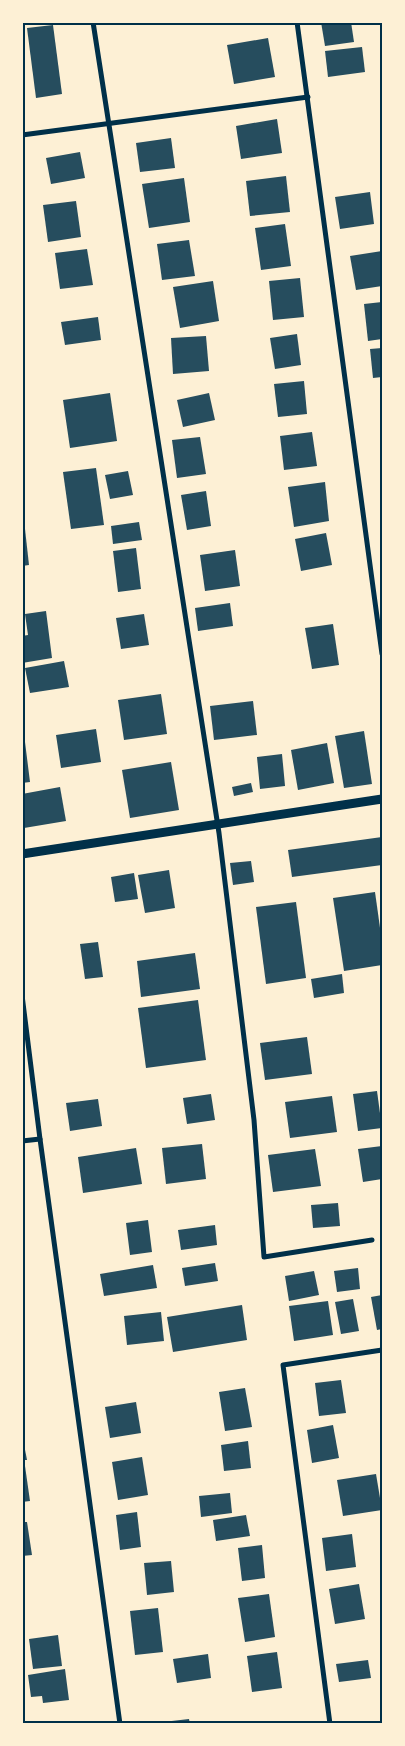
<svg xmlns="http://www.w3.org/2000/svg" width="405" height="1746" font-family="Arial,sans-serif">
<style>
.building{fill:#264d5e}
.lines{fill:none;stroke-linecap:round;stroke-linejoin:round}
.minor{stroke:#003049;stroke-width:5}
.tertiary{stroke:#003049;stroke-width:9}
.neatline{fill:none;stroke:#003049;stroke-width:2}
</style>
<rect width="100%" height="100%" fill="#fdf0d5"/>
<!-- building -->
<g class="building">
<polygon points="321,22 351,22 354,42 325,46"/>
<polygon points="53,25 62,94 36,98 27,28"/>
<polygon points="268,38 275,77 234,84 227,45"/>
<polygon points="362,47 365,72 328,77 325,51"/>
<polygon points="277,119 282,153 241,159 236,126"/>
<polygon points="171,138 175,168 140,172 136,143"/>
<polygon points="80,152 85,178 51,184 46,158"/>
<polygon points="286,176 290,212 250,216 246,181"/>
<polygon points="184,178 190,222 149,228 142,184"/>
<polygon points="370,192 374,224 340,229 335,197"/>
<polygon points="76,201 81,237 48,242 43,205"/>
<polygon points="285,224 291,266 261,270 255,228"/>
<polygon points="189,240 195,276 162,280 157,244"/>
<polygon points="87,249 93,285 60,289 55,253"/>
<polygon points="382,251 382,286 356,290 350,256"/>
<polygon points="300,278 304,317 273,320 269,281"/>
<polygon points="213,281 219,321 180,328 173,287"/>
<polygon points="382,302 382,339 368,341 364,304"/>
<polygon points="98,317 101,340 65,345 61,322"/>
<polygon points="297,334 301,365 275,369 270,338"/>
<polygon points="206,336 209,371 173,374 171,338"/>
<polygon points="382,348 382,377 373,378 370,349"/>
<polygon points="304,381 307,414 278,417 274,384"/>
<polygon points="110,393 117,441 70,448 63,400"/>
<polygon points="209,393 215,420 183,427 177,400"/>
<polygon points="312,432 317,466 284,470 280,436"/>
<polygon points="200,437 206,474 177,478 172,440"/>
<polygon points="96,468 104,525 71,529 63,472"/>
<polygon points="128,471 133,495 110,499 105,475"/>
<polygon points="325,482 329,521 294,527 288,487"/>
<polygon points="206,491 211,526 187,530 181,495"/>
<polygon points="22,520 24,520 29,565 22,566"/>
<polygon points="139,522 142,540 113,544 111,526"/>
<polygon points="326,533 332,565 301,571 295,539"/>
<polygon points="136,548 141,589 118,592 113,551"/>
<polygon points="235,550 240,586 205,591 200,555"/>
<polygon points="230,603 233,626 198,631 195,608"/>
<polygon points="46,611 52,658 22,663 22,636 28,635 25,614"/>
<polygon points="144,614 149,645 121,649 116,618"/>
<polygon points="333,624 339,665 312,669 305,628"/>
<polygon points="64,661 69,687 30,693 25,668"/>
<polygon points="161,694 167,734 124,740 118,700"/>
<polygon points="253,701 257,735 214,740 210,706"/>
<polygon points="96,729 101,762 61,768 56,735"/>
<polygon points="364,731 372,784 344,788 335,736"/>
<polygon points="22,734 24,734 30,782 22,783"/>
<polygon points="327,743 334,783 298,790 291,750"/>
<polygon points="282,754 285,786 260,789 257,757"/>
<polygon points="171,762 179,810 130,818 122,770"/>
<polygon points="251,783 253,792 234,796 232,787"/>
<polygon points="60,787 66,821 24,828 22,794"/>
<polygon points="382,837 382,865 292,877 288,850"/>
<polygon points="251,861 254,882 233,885 230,863"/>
<polygon points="169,870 175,908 145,913 138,875"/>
<polygon points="134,873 138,899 115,902 111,877"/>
<polygon points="375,892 382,942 382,965 344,971 333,898"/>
<polygon points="296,902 306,978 266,984 256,907"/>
<polygon points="98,942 103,977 85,979 80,944"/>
<polygon points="195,953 200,989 141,997 137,961"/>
<polygon points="342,974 344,993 314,998 311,979"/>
<polygon points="198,1000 206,1060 146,1068 138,1008"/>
<polygon points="307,1037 312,1074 265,1080 260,1043"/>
<polygon points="377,1091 382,1128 358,1131 353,1094"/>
<polygon points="211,1094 215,1120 187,1124 183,1098"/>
<polygon points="332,1096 337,1132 290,1138 285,1102"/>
<polygon points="98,1099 102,1126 70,1131 66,1103"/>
<polygon points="202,1144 206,1179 166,1184 162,1148"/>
<polygon points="382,1146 382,1179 363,1182 358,1149"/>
<polygon points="136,1148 142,1184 83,1193 78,1157"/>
<polygon points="315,1149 321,1186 273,1192 268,1155"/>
<polygon points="338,1203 340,1226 313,1228 311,1205"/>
<polygon points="148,1220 152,1252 130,1255 126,1223"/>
<polygon points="215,1225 217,1245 181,1250 178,1230"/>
<polygon points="215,1263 218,1281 185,1286 182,1268"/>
<polygon points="153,1265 157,1288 104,1296 100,1274"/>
<polygon points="358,1268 360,1289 337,1292 334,1271"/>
<polygon points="314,1271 319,1295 289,1301 285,1276"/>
<polygon points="382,1295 382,1329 377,1330 371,1297"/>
<polygon points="353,1299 359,1331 341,1334 335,1302"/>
<polygon points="328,1301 333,1335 294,1341 289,1306"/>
<polygon points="242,1305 247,1340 173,1352 167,1317"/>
<polygon points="161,1312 164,1341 127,1345 124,1316"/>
<polygon points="341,1380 346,1413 319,1416 315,1383"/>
<polygon points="245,1388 252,1427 225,1431 219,1392"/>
<polygon points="136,1402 141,1433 110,1438 105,1407"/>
<polygon points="333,1425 339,1458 312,1463 307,1430"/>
<polygon points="22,1434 27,1460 22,1460"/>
<polygon points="248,1441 251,1468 224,1471 221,1445"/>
<polygon points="142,1457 148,1495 118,1500 112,1462"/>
<polygon points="25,1466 30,1501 22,1502 22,1467"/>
<polygon points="376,1474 382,1510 343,1516 337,1480"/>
<polygon points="230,1493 232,1513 201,1517 199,1496"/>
<polygon points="137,1512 141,1547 120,1550 116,1515"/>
<polygon points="246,1515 250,1536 216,1541 213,1520"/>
<polygon points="22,1522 27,1522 32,1555 22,1556"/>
<polygon points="352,1534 356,1567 326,1571 322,1538"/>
<polygon points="262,1545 265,1578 242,1581 238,1548"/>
<polygon points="171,1561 174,1592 147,1595 144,1563"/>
<polygon points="359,1584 365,1619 335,1624 329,1589"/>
<polygon points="269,1594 275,1637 245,1642 238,1598"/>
<polygon points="158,1608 163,1652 135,1655 130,1611"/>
<polygon points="58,1635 62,1666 33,1669 29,1639"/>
<polygon points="277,1652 282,1688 252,1692 247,1656"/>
<polygon points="208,1654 211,1678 177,1683 173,1659"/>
<polygon points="368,1660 371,1678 339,1682 336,1664"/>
<polygon points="65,1669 69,1700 43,1703 42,1696 31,1697 28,1675"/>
<polygon points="189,1719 190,1724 163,1724 163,1722"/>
</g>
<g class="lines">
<!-- minor -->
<g class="minor">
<polyline points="93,22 219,833 254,1120 264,1257 372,1240"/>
<polyline points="297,22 382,654"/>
<polyline points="22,135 308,97"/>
<polyline points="22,995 40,1139 120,1724"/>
<polyline points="22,1141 40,1139"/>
<polyline points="330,1724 283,1365 382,1350"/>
</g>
<!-- tertiary -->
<polyline class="tertiary" points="22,854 382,799"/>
</g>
<!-- border -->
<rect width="405" height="1746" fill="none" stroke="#fdf0d5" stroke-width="48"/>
<rect x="24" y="24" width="357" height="1698" class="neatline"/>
</svg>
